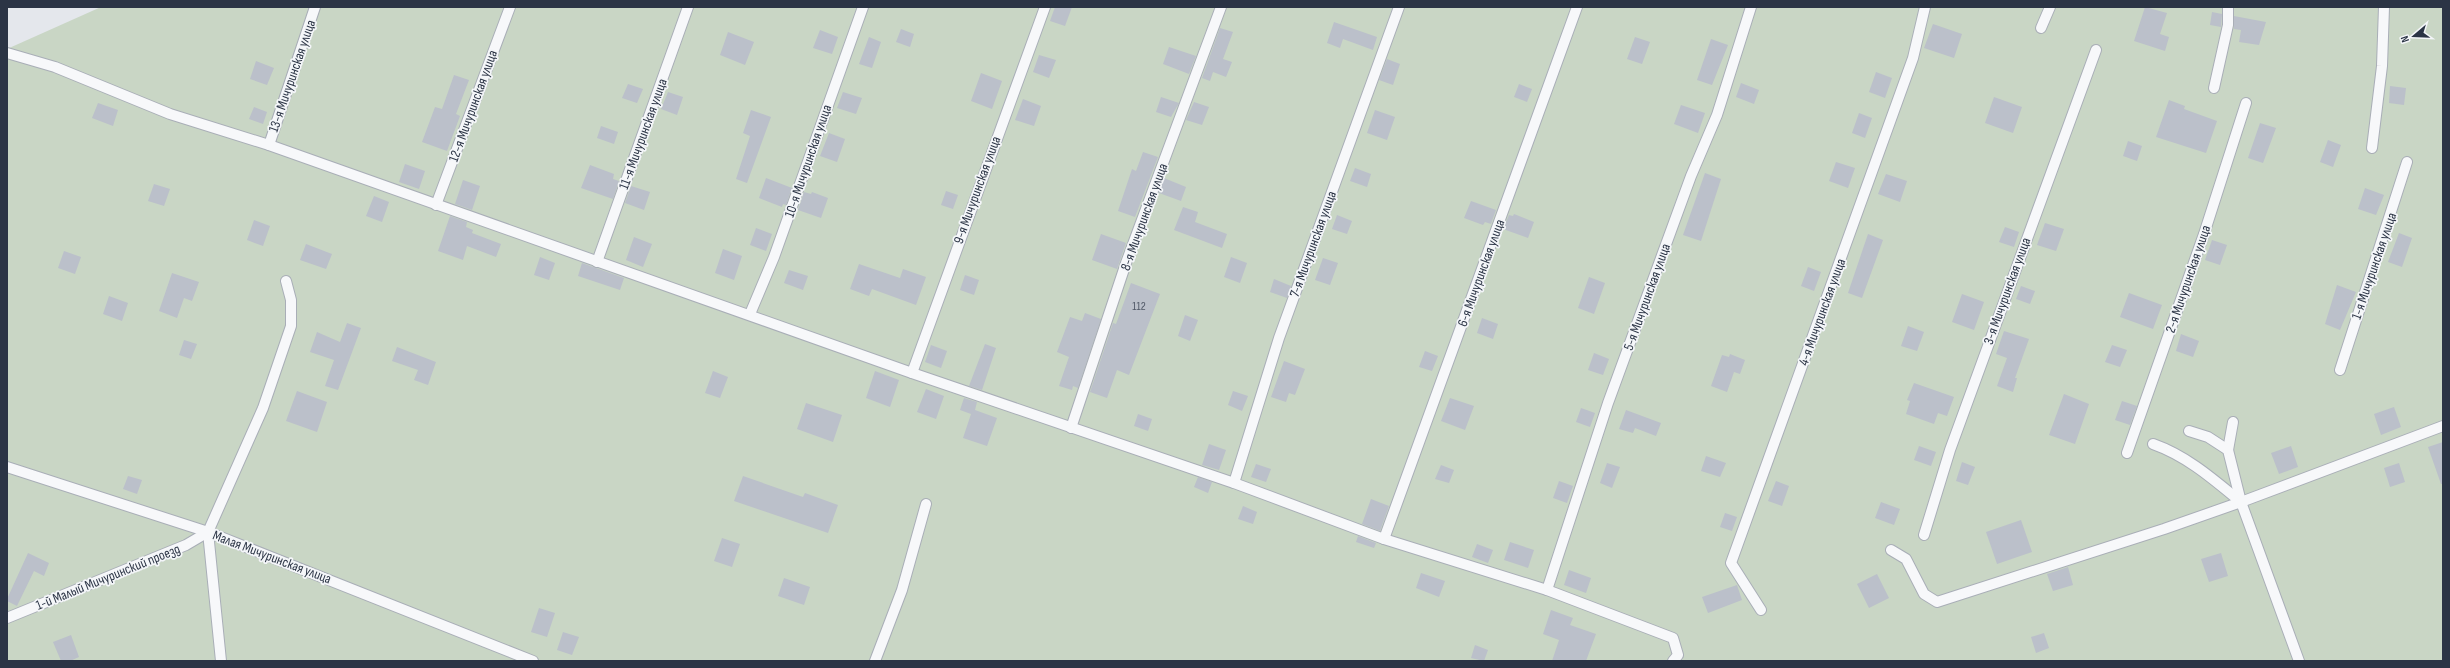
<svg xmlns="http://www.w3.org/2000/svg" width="2450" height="668" font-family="'Sofia Sans Condensed',sans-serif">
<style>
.green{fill:#c9d6c5}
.building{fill:#bbc0ca}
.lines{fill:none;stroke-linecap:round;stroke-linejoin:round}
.lane-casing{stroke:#a9aeb7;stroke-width:12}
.lane{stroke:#f7f8fa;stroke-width:10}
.labels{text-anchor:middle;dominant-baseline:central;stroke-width:3.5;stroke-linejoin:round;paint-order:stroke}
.number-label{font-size:12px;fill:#4f5766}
.street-label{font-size:14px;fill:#2b3445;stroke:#f4f6f9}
</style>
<rect width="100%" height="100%" fill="#e4e7ec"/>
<!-- green -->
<polygon class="green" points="101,7 2443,7 2443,661 7,661 7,49"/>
<!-- building -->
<g class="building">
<polygon points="1055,7 1072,7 1065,26 1050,21"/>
<polygon points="2145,7 2167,13 2160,34 2169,37 2165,51 2134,41"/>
<polygon points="2212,12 2222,14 2221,27 2210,25"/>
<polygon points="2234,16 2266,22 2259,45 2239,42 2241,30 2234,29"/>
<polygon points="1334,22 1377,37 1373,50 1343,39 1340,48 1327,43"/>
<polygon points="1933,24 1962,34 1954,58 1924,48"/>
<polygon points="1220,28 1233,32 1223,59 1232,62 1226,77 1213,72 1210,81 1202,78"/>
<polygon points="901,29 914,34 910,47 896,42"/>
<polygon points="820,30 838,37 832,54 813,48"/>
<polygon points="728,32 754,42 745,65 720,55"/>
<polygon points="869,37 881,42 872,68 859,64"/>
<polygon points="1635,37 1650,42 1642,64 1627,59"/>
<polygon points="1711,39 1728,45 1712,85 1697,80"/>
<polygon points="1169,47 1196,56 1189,74 1163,64"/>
<polygon points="1039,55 1056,60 1049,78 1033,72"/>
<polygon points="1387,59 1400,64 1393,85 1379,80"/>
<polygon points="256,61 274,68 267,85 250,79"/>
<polygon points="1876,72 1892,78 1885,98 1869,92"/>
<polygon points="981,73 1002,81 992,109 971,101"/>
<polygon points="454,75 469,80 456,114 460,116 447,151 422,142 435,107 442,109"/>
<polygon points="1741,83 1759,90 1754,104 1736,97"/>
<polygon points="628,84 643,89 637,103 622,98"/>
<polygon points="1519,84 1532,89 1527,102 1514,97"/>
<polygon points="2390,86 2406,88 2404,105 2389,103"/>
<polygon points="668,92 683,97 677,115 661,109"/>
<polygon points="843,92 862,98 856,114 837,108"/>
<polygon points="1161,97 1179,103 1171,117 1156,112"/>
<polygon points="1994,97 2022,107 2013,133 1985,123"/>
<polygon points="1023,99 1041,106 1034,126 1015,120"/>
<polygon points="2169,100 2185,106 2184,109 2217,121 2206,153 2156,137"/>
<polygon points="1194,102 1209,107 1202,125 1186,120"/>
<polygon points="98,103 118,110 113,126 92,118"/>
<polygon points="1681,105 1705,113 1698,133 1674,124"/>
<polygon points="254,107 267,112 263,124 249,119"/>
<polygon points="751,110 771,117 747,183 736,179 750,136 743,133"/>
<polygon points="1375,110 1395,117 1387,140 1367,133"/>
<polygon points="1859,113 1872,118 1865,138 1852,133"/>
<polygon points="2260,123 2276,128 2263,163 2248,158"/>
<polygon points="601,126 618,132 614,144 597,138"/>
<polygon points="829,133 845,139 837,162 820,156"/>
<polygon points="2328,140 2341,145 2333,167 2320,162"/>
<polygon points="2128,141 2142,146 2137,161 2123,156"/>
<polygon points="1143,152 1158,157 1135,217 1118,211 1132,169 1136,171"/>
<polygon points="1836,162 1855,168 1848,188 1829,181"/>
<polygon points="405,164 425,171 419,189 399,182"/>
<polygon points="590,165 614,174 613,179 619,181 613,199 581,188"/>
<polygon points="1355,168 1371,174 1367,187 1350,181"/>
<polygon points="1705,173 1721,179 1701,241 1683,235"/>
<polygon points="1886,174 1907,181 1900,202 1878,194"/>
<polygon points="766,178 792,188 786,205 783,204 782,207 759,198"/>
<polygon points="1164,178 1186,187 1181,201 1159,193"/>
<polygon points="463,180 480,186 472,210 455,204"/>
<polygon points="154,184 170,189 164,206 148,201"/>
<polygon points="631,186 650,192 644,210 625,203"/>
<polygon points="2365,188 2384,195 2376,215 2358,209"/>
<polygon points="946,191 958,195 953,209 941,205"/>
<polygon points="804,192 811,194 812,192 828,198 821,218 798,210"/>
<polygon points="374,196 389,202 382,222 366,216"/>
<polygon points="1471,201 1496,210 1491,224 1485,222 1483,225 1464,218"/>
<polygon points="1183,207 1198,212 1195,222 1227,234 1222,248 1174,230"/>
<polygon points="1514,214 1534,222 1528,238 1503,229 1509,215 1513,216"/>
<polygon points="1337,215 1352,221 1347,234 1332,229"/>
<polygon points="450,216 467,222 466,227 473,230 472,233 501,244 496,257 467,246 463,260 438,251"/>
<polygon points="254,220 270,226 263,246 247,240"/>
<polygon points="2045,223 2064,229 2056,251 2037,245"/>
<polygon points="2005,227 2019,232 2014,247 1999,242"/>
<polygon points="756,228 772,234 766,251 750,245"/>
<polygon points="2399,233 2412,238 2402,267 2388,262"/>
<polygon points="1101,234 1126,243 1117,269 1092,260"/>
<polygon points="1868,234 1883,240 1862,298 1848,293"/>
<polygon points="634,237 652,244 643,267 626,260"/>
<polygon points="2212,240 2227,245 2220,265 2205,260"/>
<polygon points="306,244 332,254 326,269 300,260"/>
<polygon points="723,249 742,256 734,280 715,273"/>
<polygon points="64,251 81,257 75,274 58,268"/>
<polygon points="540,257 555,263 549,280 534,275"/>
<polygon points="1231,257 1247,263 1240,283 1224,277"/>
<polygon points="1323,258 1338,263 1330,285 1315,280"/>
<polygon points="582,263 624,278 620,290 578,276"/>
<polygon points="859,264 900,278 903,269 926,277 916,305 872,289 869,296 850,289"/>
<polygon points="1808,267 1821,272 1814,291 1801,286"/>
<polygon points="789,270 808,276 803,290 784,283"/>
<polygon points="172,273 199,282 192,301 184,298 177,318 159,311"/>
<polygon points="965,275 979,280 974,295 960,290"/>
<polygon points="1589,277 1605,283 1594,314 1578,308"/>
<polygon points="1274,279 1291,286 1287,298 1270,292"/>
<polygon points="1131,283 1160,294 1129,375 1117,370 1107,398 1090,392 1113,323 1116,324"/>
<polygon points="2337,285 2356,292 2340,330 2325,324"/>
<polygon points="2021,286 2035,291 2030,304 2016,299"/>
<polygon points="2129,293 2162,305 2153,329 2120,317"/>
<polygon points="1962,294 1984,302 1974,330 1952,322"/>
<polygon points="109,296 128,303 122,321 103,314"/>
<polygon points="1085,313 1101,319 1078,388 1073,386 1072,390 1059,386 1069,357 1057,352 1070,317 1082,321"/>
<polygon points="1185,315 1198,320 1190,341 1178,336"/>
<polygon points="1482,318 1498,324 1493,339 1477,333"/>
<polygon points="347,323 361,328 338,390 325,386 334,360 310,352 317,332 340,342"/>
<polygon points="1908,326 1924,332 1917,351 1901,346"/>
<polygon points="2004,331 2029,339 2015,378 2017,378 2013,392 1997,386 2007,358 1996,354"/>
<polygon points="2181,334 2199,341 2193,357 2176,351"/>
<polygon points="184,340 197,344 191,359 179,355"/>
<polygon points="985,344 996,348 982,390 969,386"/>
<polygon points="931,345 947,351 941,368 925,362"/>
<polygon points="2112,345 2127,350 2120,367 2105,362"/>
<polygon points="397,347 436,362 428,385 414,380 418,370 392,361"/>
<polygon points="1425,351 1438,356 1432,371 1419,367"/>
<polygon points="1594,353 1609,359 1603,375 1588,370"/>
<polygon points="1730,354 1745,360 1740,374 1734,372 1727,392 1711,386 1722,355 1729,357"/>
<polygon points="1284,361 1305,369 1295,395 1289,393 1286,402 1271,397"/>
<polygon points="713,371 728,377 720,398 705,393"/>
<polygon points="875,371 899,380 890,407 866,398"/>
<polygon points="1914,383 1954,397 1947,416 1938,413 1934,424 1906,414 1910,401 1907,400"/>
<polygon points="926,389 944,396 936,419 917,412"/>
<polygon points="297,391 327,402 317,432 286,421"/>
<polygon points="1233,391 1248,396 1242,411 1228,405"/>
<polygon points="2064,394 2089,404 2075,444 2049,435"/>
<polygon points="964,398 977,402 975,410 997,418 987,446 963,438 971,414 960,410"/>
<polygon points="1450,398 1474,406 1465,430 1441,421"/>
<polygon points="2122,401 2137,406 2130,425 2115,420"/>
<polygon points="806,403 842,415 833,442 797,429"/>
<polygon points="2394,407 2401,427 2381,435 2374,414"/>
<polygon points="1581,408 1595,413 1590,427 1576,422"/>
<polygon points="1626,410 1661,423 1656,436 1635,428 1633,433 1619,429"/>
<polygon points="1138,414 1152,419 1148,431 1134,426"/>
<polygon points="2443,442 2443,484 2441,484 2428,447"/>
<polygon points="1209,444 1226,450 1219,470 1202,465"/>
<polygon points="1919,446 1936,452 1931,466 1914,460"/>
<polygon points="2291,446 2298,467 2279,474 2271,453"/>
<polygon points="1706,456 1726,463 1720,477 1701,471"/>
<polygon points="1962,462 1975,467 1968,485 1956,481"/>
<polygon points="1607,463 1620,467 1612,488 1600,483"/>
<polygon points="2399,463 2405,482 2390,487 2384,468"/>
<polygon points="1256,464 1271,469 1266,482 1251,477"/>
<polygon points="1441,465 1454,470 1449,483 1435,479"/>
<polygon points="128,476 142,480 137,494 123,489"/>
<polygon points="743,476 803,497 805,493 838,505 828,533 734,501"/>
<polygon points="1198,477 1212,482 1208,493 1194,487"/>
<polygon points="1559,481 1573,486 1567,503 1553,498"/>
<polygon points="1776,481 1789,486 1782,506 1768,501"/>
<polygon points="1371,499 1389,506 1380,531 1362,524"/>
<polygon points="1881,502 1900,509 1894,525 1875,518"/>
<polygon points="1243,506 1257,512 1253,524 1238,519"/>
<polygon points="1725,513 1737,517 1732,531 1720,527"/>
<polygon points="2021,520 2032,552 1997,564 1986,532"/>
<polygon points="1358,536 1376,543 1374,548 1356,542"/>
<polygon points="722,538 740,544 732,567 714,561"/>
<polygon points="1510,542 1534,550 1528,568 1504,560"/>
<polygon points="1477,544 1493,550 1488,563 1472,557"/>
<polygon points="28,553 49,563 44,576 34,571 17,606 7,601 7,599"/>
<polygon points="2221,553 2228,576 2209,582 2201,559"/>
<polygon points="2068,567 2073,585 2053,591 2047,574"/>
<polygon points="1569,570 1591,578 1586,593 1564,585"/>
<polygon points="1421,573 1445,581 1439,597 1416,588"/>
<polygon points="1877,574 1889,598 1869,608 1857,584"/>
<polygon points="784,578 810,587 804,605 778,596"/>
<polygon points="1737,585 1742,600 1708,613 1702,597"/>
<polygon points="539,608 555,613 547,637 531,632"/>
<polygon points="1551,610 1573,618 1570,625 1596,634 1586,661 1552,661 1559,640 1543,634"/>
<polygon points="563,632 579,637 572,655 557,650"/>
<polygon points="2044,633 2049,648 2036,653 2031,637"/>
<polygon points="71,635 79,657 70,661 61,661 53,642"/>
<polygon points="1475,645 1488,650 1484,661 1471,658"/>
</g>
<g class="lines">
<defs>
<g id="lane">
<polyline points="2041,28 2050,7"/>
<polyline points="7,53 55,67 170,114 269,145 912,373 1234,483 1384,539 1547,590 1673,638 1678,655 1673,661"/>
<polyline points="2214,88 2228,25 2228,7"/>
<polyline points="269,145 315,7"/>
<polyline points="2372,148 2382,66 2384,7"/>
<polyline points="436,205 510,7"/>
<polyline points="597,262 688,7"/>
<polyline points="750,314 774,257 863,7"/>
<polyline points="2340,370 2407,162"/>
<polyline points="912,373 1045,7"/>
<polyline points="1071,428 1126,263 1221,7"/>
<polyline points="2189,431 2208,437 2228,450 2241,502"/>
<path d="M2153 444C2187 456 2213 479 2241 502"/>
<polyline points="2228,450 2233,422"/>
<polyline points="2127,453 2204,234 2246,103"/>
<polyline points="7,467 208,532 533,661"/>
<polyline points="1234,483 1279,338 1399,7"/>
<polyline points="1924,535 1950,450 2096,50"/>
<polyline points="1384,539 1577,7"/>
<polyline points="1891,550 1906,559 1924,594 1937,602 2164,529 2241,502"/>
<polyline points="1547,590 1608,403 1691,176 1717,115 1751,7"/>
<polyline points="1761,610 1731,563 1913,58 1925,7"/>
<polyline points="7,618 186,545 208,532"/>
<polyline points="221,661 208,532 263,408 291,326 291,300 286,281"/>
<polyline points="875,661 902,590 926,504"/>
<polyline points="2299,661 2241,502 2443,426"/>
</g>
</defs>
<!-- lane casing -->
<use href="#lane" class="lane-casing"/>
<!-- lane -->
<use href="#lane" class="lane"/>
</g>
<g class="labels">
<!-- number labels -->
<g class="number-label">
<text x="1139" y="306">112</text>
</g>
<!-- street labels -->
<g class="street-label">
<text transform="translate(292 76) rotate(-71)">13-я Мичуринская улица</text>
<text transform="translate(473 106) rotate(-70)">12-я Мичуринская улица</text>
<text transform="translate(643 134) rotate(-70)">11-я Мичуринская улица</text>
<text transform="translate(808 161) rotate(-71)">10-я Мичуринская улица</text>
<text transform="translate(977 190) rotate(-70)">9-я Мичуринская улица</text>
<text transform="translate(1144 217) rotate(-70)">8-я Мичуринская улица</text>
<text transform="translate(1313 244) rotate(-70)">7-я Мичуринская улица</text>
<text transform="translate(2374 266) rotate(-71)">1-я Мичуринская улица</text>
<text transform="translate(1481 273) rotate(-70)">6-я Мичуринская улица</text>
<text transform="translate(2188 279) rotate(-71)">2-я Мичуринская улица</text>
<text transform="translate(2007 291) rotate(-70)">3-я Мичуринская улица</text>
<text transform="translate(1647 297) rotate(-70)">5-я Мичуринская улица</text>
<text transform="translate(1822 312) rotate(-70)">4-я Мичуринская улица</text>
<text transform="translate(272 557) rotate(21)">Малая Мичуринская улица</text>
<text transform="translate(108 577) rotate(-22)">1-й Малый Мичуринский проезд</text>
</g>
</g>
<!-- border -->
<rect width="2450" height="668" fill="none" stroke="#2b3445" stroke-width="16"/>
<!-- north arrow -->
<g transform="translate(2414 36) rotate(251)" stroke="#f4f6f9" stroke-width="3" paint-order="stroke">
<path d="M0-3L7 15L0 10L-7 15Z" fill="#2b3445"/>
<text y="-6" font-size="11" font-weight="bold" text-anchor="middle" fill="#2b3445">N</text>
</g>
</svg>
